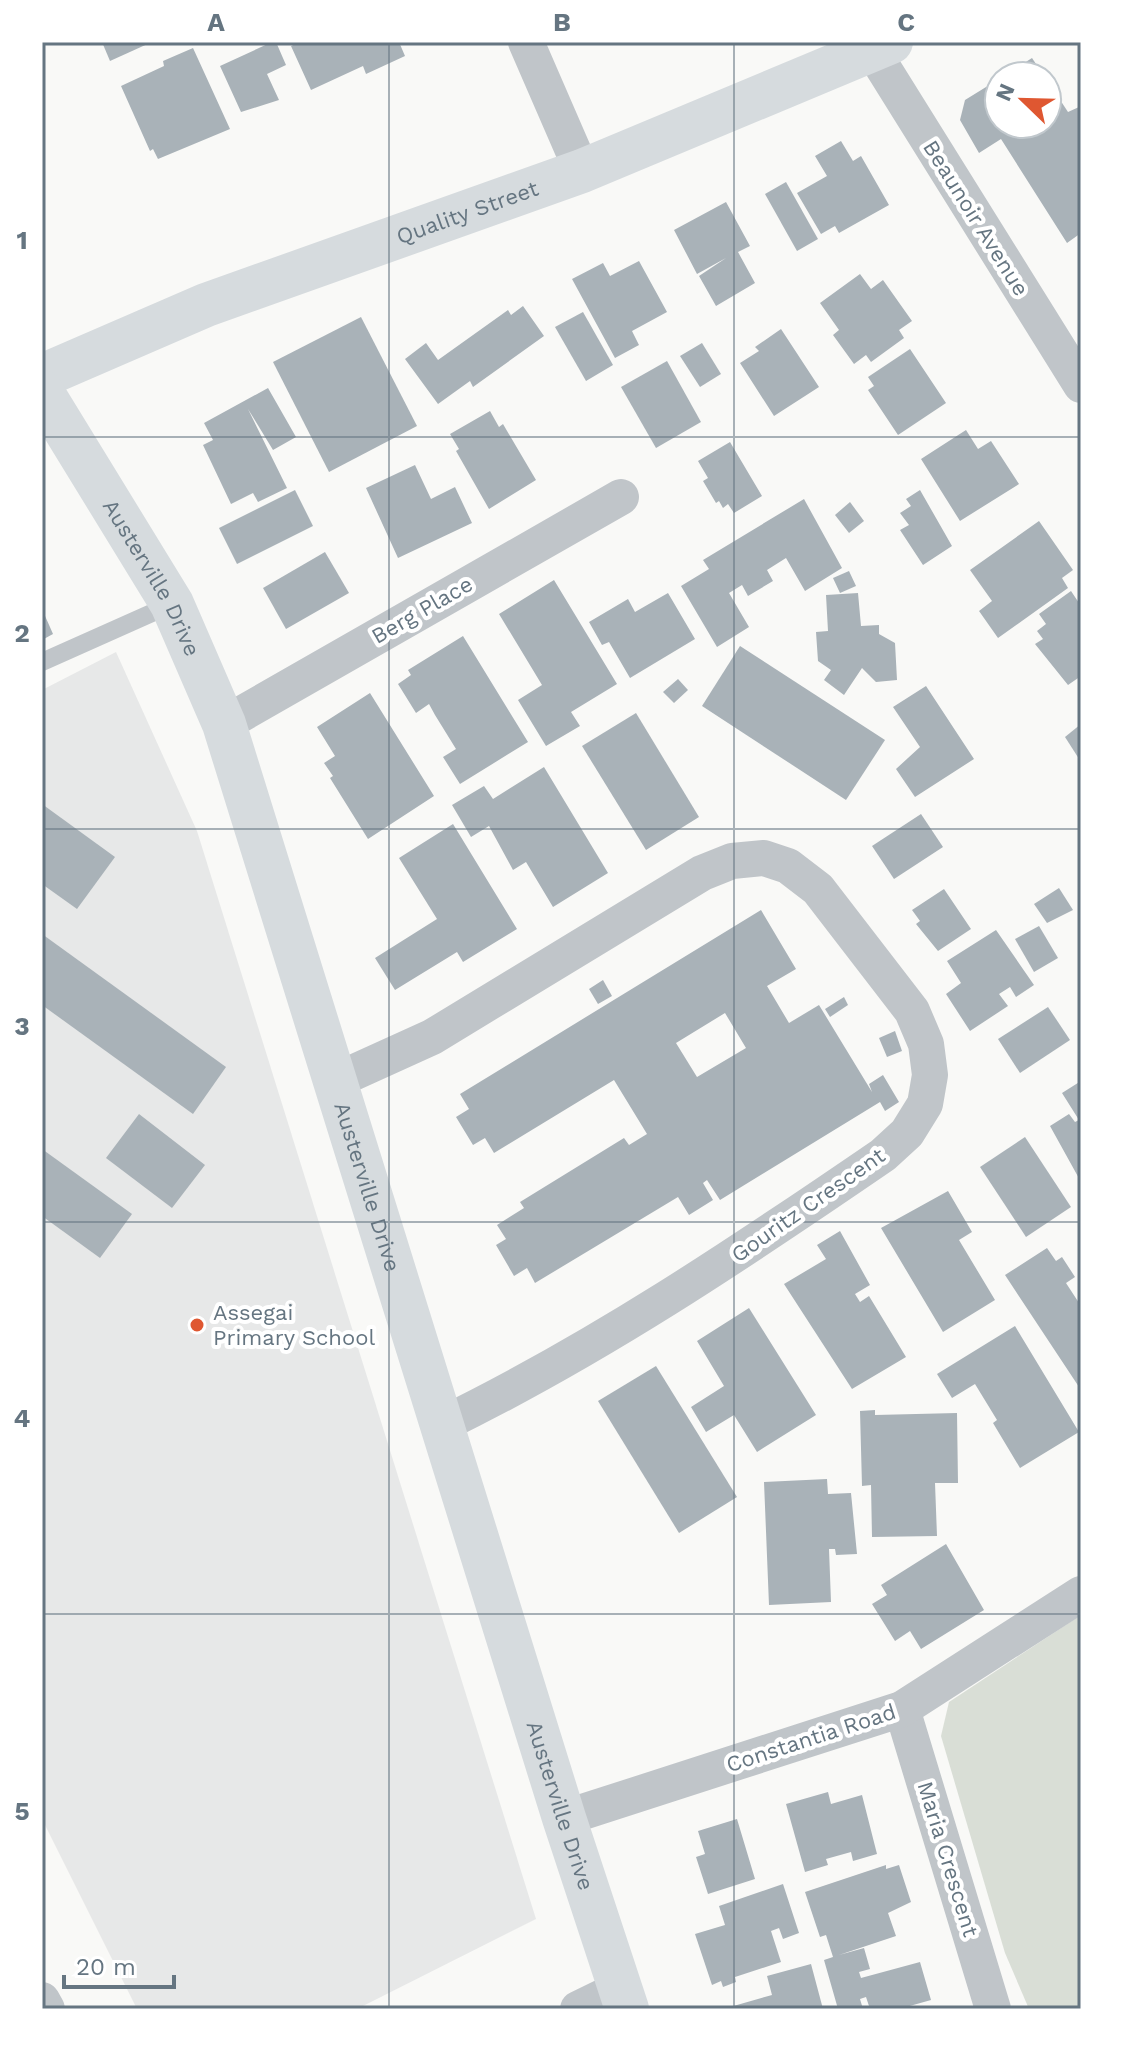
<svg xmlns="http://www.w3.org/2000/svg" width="1123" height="2051" font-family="'Work Sans',sans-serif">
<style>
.built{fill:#e7e8e8}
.green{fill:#d9ded6}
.building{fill:#a9b2b8;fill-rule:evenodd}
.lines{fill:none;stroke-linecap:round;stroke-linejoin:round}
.lane{stroke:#c0c5c9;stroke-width:18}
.street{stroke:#c0c5c9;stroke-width:36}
.secondary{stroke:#d6dbde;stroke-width:44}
.grid{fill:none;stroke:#657581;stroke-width:2;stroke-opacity:0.55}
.poi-dot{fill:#df5731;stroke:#fff;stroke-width:3}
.labels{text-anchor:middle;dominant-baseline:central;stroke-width:8;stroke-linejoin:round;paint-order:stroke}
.street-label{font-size:22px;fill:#657581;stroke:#fff}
.poi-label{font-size:22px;fill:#657581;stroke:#fff;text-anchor:start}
.neatline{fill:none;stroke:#657581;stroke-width:3}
.grid-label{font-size:26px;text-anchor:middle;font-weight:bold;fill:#657581}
</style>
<rect width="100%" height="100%" fill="#f9f9f7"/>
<!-- built -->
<polygon class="built" points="116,652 197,831 536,1919 357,2009 137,2009 42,1819 42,690"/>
<!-- green -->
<polygon class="green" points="1081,1615 1081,2009 1029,2009 1005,1953 941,1736 949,1702"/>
<!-- building -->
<g class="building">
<polygon points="102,42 152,42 110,61"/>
<polygon points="272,42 276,42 286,65 267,74 279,100 241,112 220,66"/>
<polygon points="300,42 399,42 405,56 366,74 363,66 311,90 291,46"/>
<polygon points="193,48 230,129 158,159 153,149 150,151 121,86 164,66 163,61"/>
<polygon points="1032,58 1044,76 1004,76"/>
<polygon points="999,79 999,124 1047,124 1047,80 1068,112 1079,107 1081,110 1081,233 1067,243 1001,139 979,153 960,120 965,100"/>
<polygon points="841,141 853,161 861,156 889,205 839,233 835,226 821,234 797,193 827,176 815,156"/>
<polygon points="786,182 818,239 797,251 765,194"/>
<polygon points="726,202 750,246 738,252 755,283 716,306 699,276 726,258 697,274 674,230"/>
<polygon points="639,261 667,312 632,331 639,345 615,358 572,279 603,263 610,276"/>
<polygon points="860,274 871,289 883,280 912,321 899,330 904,338 871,362 866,355 854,364 833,335 839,330 820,303"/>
<polygon points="523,306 544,336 473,387 470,381 438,404 405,359 426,343 438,360 508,310 511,315"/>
<polygon points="583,312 613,365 586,381 555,327"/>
<polygon points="361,317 417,426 329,472 273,362"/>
<polygon points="781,329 819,387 774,416 740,363 759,351 755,347"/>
<polygon points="702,343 721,374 700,387 680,356"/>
<polygon points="910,349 946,403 898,435 868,390 874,386 868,377"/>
<polygon points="667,361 701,422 656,448 621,387"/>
<polygon points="268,388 296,437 273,450 248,409 287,488 258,502 253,493 231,504 203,445 213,440 204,423"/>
<polygon points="490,411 499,427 503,424 536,480 489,509 456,451 459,449 450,434"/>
<polygon points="966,430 978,449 991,441 1019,484 960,521 921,459"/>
<polygon points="730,442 762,496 734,513 728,504 723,508 719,501 716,503 703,481 708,478 698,461"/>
<polygon points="415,465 431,499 455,487 472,523 398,558 366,488"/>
<polygon points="295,490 313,526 237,564 219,528"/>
<polygon points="920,490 952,546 923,565 900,530 909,525 900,513 911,506 906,499"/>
<polygon points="804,499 842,568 805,591 786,558 767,570 773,581 748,596 742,585 729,593 749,627 717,647 681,586 709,569 703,560"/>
<polygon points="850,502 864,521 849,533 835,515"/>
<polygon points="1039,521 1073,570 1062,578 1068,588 998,638 979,611 992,601 970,570"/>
<polygon points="325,552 349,593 286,629 263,588"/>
<polygon points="849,571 856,586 840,593 833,578"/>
<polygon points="554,580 617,684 571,712 580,726 546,746 518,700 542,685 499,614"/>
<polygon points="1071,591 1081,606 1081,676 1068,685 1035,644 1043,639 1037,631 1046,624 1039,614"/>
<polygon points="668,593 695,639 630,678 609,642 602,645 589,622 628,599 635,612"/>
<polygon points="858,593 861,626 879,625 879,634 895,643 897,680 876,682 862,668 844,695 824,680 831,670 818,661 816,632 828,631 826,595"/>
<polygon points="42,609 53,634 42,640"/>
<polygon points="463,636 528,742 460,784 443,757 456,749 435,715 429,704 416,713 398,684 411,675 408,670"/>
<polygon points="740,646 885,740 846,800 702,706"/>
<polygon points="678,679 688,690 674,703 663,692"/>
<polygon points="926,686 974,759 915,797 896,769 920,747 893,707"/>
<polygon points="370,693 434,796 368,839 330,778 333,776 324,763 335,756 317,727"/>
<polygon points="636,713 699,817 646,850 582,746"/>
<polygon points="1081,724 1081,762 1065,737"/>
<polygon points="544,767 608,873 553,907 526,862 513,870 489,826 471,837 452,805 484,786 493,799"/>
<polygon points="42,804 115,857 77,909 42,884"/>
<polygon points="921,814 943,847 894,879 872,846"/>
<polygon points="453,824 517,929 463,962 457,952 395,990 375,958 437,919 399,858"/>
<polygon points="1059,888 1073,910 1047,923 1034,904"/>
<polygon points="944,889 971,929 938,951 916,924 920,921 912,910"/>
<path d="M761 910 796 969 767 986 789 1023 819 1005 872 1092 869 1084 883 1075 899 1102 885 1111 880 1102 720 1200 707 1180 703 1183 713 1200 689 1215 678 1197 535 1283 527 1268 514 1276 496 1245 506 1239 497 1225 524 1208 520 1202 624 1138 629 1145 647 1134 614 1080 494 1153 485 1138 473 1145 456 1117 469 1109 460 1094ZM725 1013 746 1048 697 1077 676 1043Z"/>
<polygon points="1039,926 1058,958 1034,972 1015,939"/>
<polygon points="996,930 1034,985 1016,997 1010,987 999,994 1008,1006 970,1031 946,994 961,983 947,961"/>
<polygon points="42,934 226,1067 193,1114 42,1005"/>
<polygon points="603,980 612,996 598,1004 589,989"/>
<polygon points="844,997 848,1005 830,1017 825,1009"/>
<polygon points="1048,1007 1070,1040 1020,1073 998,1039"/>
<polygon points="895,1031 902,1051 887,1057 879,1038"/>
<polygon points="1081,1081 1081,1182 1050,1126 1069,1114 1075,1122 1079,1120 1062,1093"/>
<polygon points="139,1114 205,1165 172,1208 106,1158"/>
<polygon points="1025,1137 1071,1207 1026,1237 980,1167"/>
<polygon points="42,1149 132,1214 100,1258 42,1216"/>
<polygon points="948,1191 972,1232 959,1240 995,1300 943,1332 881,1228"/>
<polygon points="840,1231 870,1285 855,1294 860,1302 869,1296 906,1357 852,1389 784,1284 826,1259 817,1245"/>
<polygon points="1047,1248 1056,1261 1062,1257 1075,1277 1066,1283 1081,1306 1081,1390 1005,1275"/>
<polygon points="749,1308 816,1415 757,1452 734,1415 706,1432 691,1407 724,1386 697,1341"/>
<polygon points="1015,1326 1079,1432 1020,1468 993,1423 997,1420 975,1384 952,1398 937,1374"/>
<polygon points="656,1366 737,1497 679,1533 598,1401"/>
<polygon points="875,1410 875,1415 957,1413 958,1483 935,1483 937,1536 872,1537 871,1485 862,1486 860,1411"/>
<polygon points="827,1479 828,1494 851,1493 857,1554 836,1555 835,1549 829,1549 831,1602 769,1605 764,1482"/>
<polygon points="946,1544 984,1610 921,1649 910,1631 895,1641 872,1604 887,1595 881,1585"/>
<polygon points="828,1792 831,1804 862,1795 877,1854 853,1861 851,1852 826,1859 828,1865 805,1872 786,1804"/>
<polygon points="737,1819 755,1879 708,1894 696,1857 705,1854 698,1831"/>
<polygon points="886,1865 886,1869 899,1865 911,1902 888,1913 896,1936 839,1955 864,1948 870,1969 859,1972 861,1978 920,1962 931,2000 899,2009 870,2009 866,1997 860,1999 863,2009 838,2009 824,1960 833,1957 826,1935 820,1937 805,1892"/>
<polygon points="783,1884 799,1933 783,1939 779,1928 771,1931 781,1962 735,1977 736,1982 723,1987 721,1981 712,1985 695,1934 725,1925 719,1906"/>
<polygon points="811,1964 823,2009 723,2009 772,1995 767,1976"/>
</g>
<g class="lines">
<!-- lane -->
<polyline class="lane" points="42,662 172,604"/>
<!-- street -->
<g class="street">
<polyline points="526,42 582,171"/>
<polyline points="872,50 1081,385"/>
<polyline points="224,724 621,497"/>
<path d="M335 1081 432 1037 702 873 732 861 764 858 788 866 818 889 912 1011 926 1044 930 1075 925 1104 907 1133 883 1155C740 1253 597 1349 441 1425"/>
<polyline points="902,1709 993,2009"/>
<polyline points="564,1818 902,1709 1081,1594"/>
<polyline points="42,2000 47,2009"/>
<polyline points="578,2009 619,1989"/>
</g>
<!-- secondary -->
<g class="secondary">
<path id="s1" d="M42 376 206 305 582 171 891 42"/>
<path id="s2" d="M42 392 172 604 224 724 564 1818 627 2009"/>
</g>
</g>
<!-- grid -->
<path class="grid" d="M389 42V2009M734 42V2009M42 437H1081M42 829H1081M42 1222H1081M42 1614H1081"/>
<!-- markers -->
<circle class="poi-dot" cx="197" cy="1325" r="8"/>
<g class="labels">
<!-- street labels -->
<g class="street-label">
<text stroke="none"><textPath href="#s1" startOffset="456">Quality Street</textPath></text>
<text transform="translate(976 218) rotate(58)">Beaunoir Avenue</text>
<text stroke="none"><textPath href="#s2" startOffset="216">Austerville Drive</textPath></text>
<text transform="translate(422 610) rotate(-30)">Berg Place</text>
<text stroke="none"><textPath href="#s2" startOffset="864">Austerville Drive</textPath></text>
<text transform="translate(808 1205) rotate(-35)">Gouritz Crescent</text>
<text transform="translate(811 1738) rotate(-18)">Constantia Road</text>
<text stroke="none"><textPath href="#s2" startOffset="1512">Austerville Drive</textPath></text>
<text transform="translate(948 1859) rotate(73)">Maria Crescent</text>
</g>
<!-- poi labels -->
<g class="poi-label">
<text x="213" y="1312">Assegai<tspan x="213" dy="25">Primary School</tspan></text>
</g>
</g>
<!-- border -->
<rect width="1123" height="2051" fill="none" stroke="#ffffff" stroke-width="88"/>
<!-- north arrow -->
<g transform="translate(1023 100) rotate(293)"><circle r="38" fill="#ffffff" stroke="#c1c8cd" stroke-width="2"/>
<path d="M0-6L14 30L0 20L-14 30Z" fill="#df5731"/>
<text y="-12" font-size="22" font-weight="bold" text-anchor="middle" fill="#657581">N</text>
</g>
<!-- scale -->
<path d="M64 1975v12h110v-12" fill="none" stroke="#657581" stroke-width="4"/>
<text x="76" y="1975" font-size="24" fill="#657581" stroke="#ffffff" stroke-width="6" paint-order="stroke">20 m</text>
<rect x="44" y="44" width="1035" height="1963" class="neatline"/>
<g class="grid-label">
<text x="216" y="31">A</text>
<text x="562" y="31">B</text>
<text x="906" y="31">C</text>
<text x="22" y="249">1</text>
<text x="22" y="642">2</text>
<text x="22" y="1035">3</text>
<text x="22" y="1427">4</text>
<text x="22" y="1820">5</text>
</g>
</svg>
